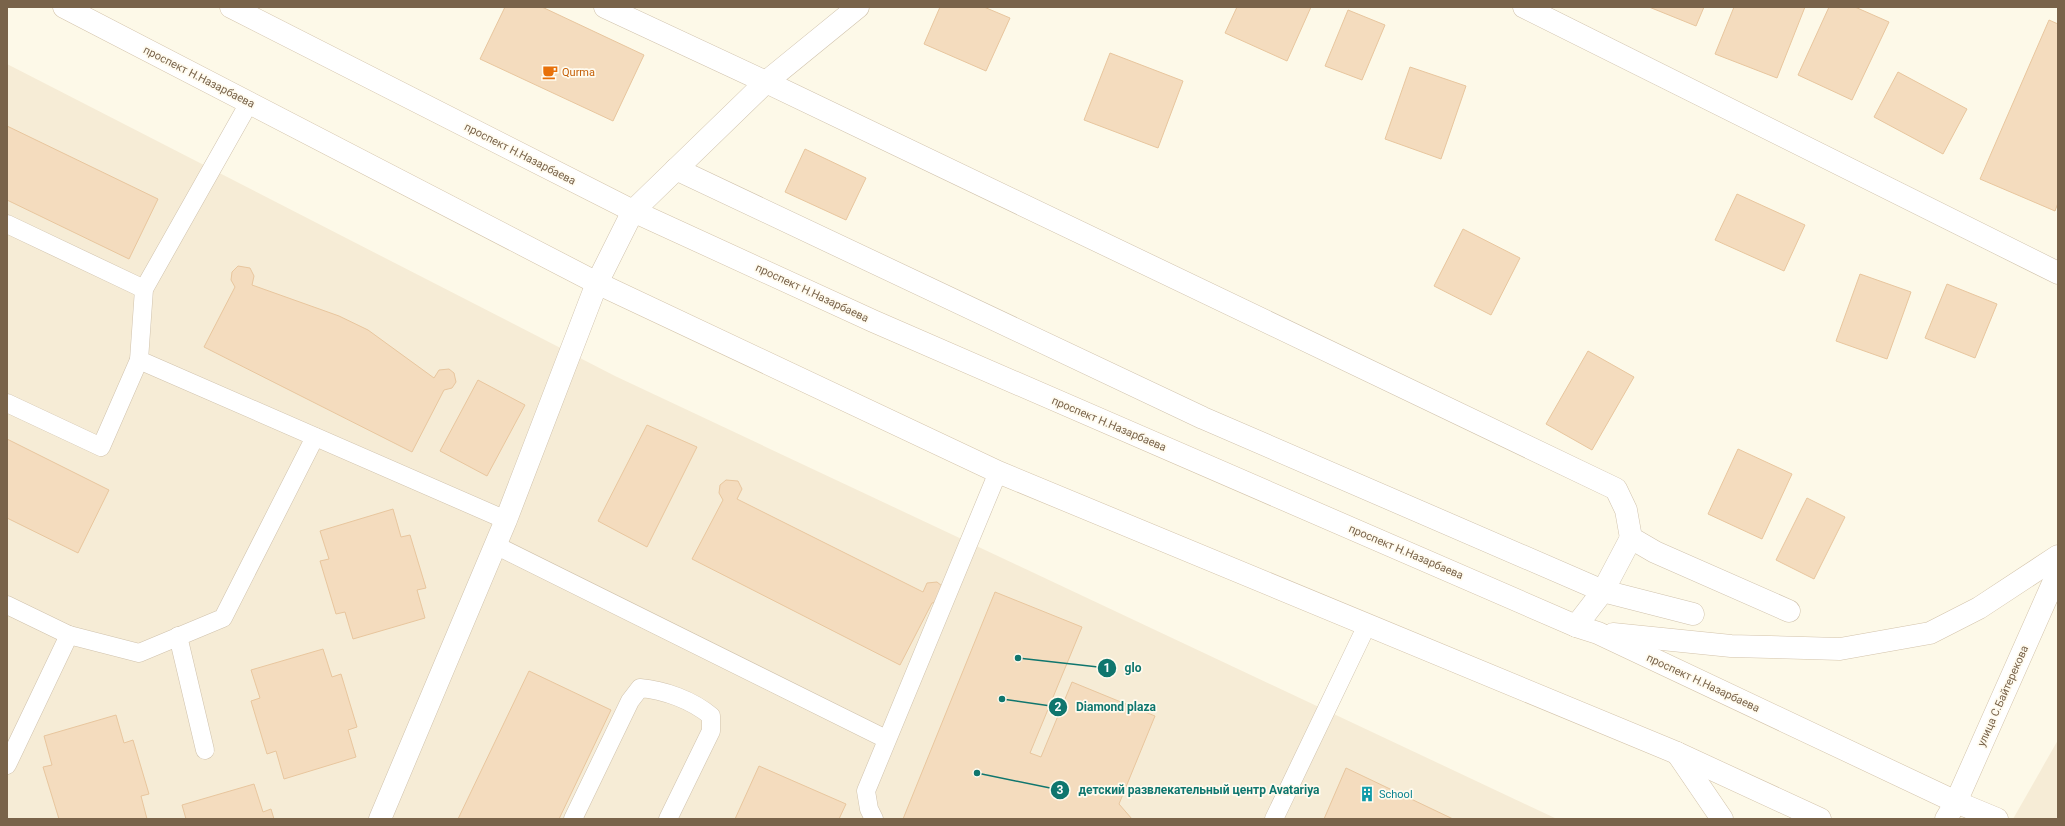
<svg xmlns="http://www.w3.org/2000/svg" width="2065" height="826" font-family="Roboto,sans-serif">
<style>
.residential{fill:#f6ecd6}
.building{fill:#f4dcbe;stroke:#e8c69e}
.lines{fill:none;stroke-linecap:round;stroke-linejoin:round}
.service-casing{stroke:#d0c2ac;stroke-width:19}
.pedestrian-casing{stroke:#d0c2ac;stroke-width:23}
.minor-casing{stroke:#d0c2ac;stroke-width:23}
.secondary-casing{stroke:#d3c3aa;stroke-width:23}
.service{stroke:#fff;stroke-width:18}
.pedestrian{stroke:#fff;stroke-width:22}
.minor{stroke:#fff;stroke-width:22}
.secondary{stroke:#fff;stroke-width:22}
.labels{text-anchor:middle;dominant-baseline:central;stroke-width:3.5;stroke-linejoin:round;paint-order:stroke}
.food-label{font-size:11px;fill:#c56008;stroke:#fffbef;text-anchor:start}
.street-label{font-size:11px;fill:#79634a;stroke:#fffbef}
.culture-label{font-size:11px;fill:#0d838f;stroke:#fffbef;text-anchor:start}
.leader{fill:none;stroke:#0f766e;stroke-width:1.5}
.callout-dot{fill:#0f766e;stroke:#fffbef;stroke-width:1.5}
.mark-label{font-size:12px;text-anchor:middle;font-weight:bold;fill:#fff}
.callout-label{font-size:12px;text-anchor:middle;font-weight:bold;fill:#0f766e;stroke:#fffbef;stroke-width:3.5;stroke-linejoin:round;paint-order:stroke}
</style>
<rect width="100%" height="100%" fill="#fdf9e8"/>
<!-- residential -->
<g class="residential">
<polygon points="7,64 615,376 1557,819 7,819"/>
<polygon points="2058,740 2058,819 2013,819"/>
</g>
<!-- building -->
<g class="building">
<polygon points="505,7 542,7 644,55 613,121 480,59"/>
<polygon points="940,7 984,7 1010,18 986,71 924,44"/>
<polygon points="1237,7 1311,7 1287,61 1225,33"/>
<polygon points="1649,7 1704,7 1696,26"/>
<polygon points="1734,7 1805,7 1777,78 1715,54"/>
<polygon points="1829,7 1855,7 1889,22 1852,100 1798,75"/>
<polygon points="1348,10 1385,25 1362,80 1325,66"/>
<polygon points="2049,20 2058,24 2058,203 2055,211 1980,179"/>
<polygon points="1110,53 1183,81 1158,148 1084,120"/>
<polygon points="1410,67 1466,86 1441,159 1385,139"/>
<polygon points="1898,72 1967,109 1943,154 1874,117"/>
<polygon points="7,126 158,199 129,259 7,200"/>
<polygon points="805,149 866,178 846,220 785,192"/>
<polygon points="1737,194 1805,225 1784,271 1715,240"/>
<polygon points="1463,229 1520,258 1491,315 1434,286"/>
<polygon points="238,266 250,268 254,276 252,285 339,316 368,330 434,378 439,370 449,369 454,373 456,382 452,388 444,390 412,452 204,347 235,287 231,280 232,272"/>
<polygon points="1860,274 1911,292 1887,359 1836,341"/>
<polygon points="1947,284 1997,304 1975,358 1925,338"/>
<polygon points="1588,351 1634,377 1592,450 1546,424"/>
<polygon points="478,380 525,405 487,476 440,451"/>
<polygon points="647,425 697,447 647,547 598,521"/>
<polygon points="7,439 109,490 78,553 7,518"/>
<polygon points="1738,449 1792,474 1762,539 1708,514"/>
<polygon points="726,480 738,481 742,489 737,499 923,592 927,583 937,582 942,586 940,601 932,603 900,665 692,559 723,500 719,493 720,485"/>
<polygon points="1807,498 1845,517 1814,579 1776,560"/>
<polygon points="393,509 401,537 410,535 426,588 417,590 425,618 353,639 345,612 336,614 320,561 329,559 320,531"/>
<polygon points="995,592 1082,627 1030,753 1041,757 1072,682 1155,716 1119,804 1132,819 903,819"/>
<polygon points="323,649 332,677 341,674 357,727 348,730 356,757 284,779 276,751 267,754 251,701 260,698 251,670"/>
<polygon points="529,671 611,710 559,819 458,819"/>
<polygon points="116,715 124,743 133,740 149,794 141,796 147,819 59,819 43,767 52,765 44,736"/>
<polygon points="759,766 846,804 839,819 735,819"/>
<polygon points="1346,768 1453,819 1324,819"/>
<polygon points="254,784 263,812 271,809 274,819 186,819 182,805"/>
</g>
<g class="lines">
<defs>
<g id="service">
<polyline points="249,103 144,289 139,360 506,520"/>
<polyline points="7,224 144,289"/>
<polyline points="7,403 101,447 139,360"/>
<polyline points="495,545 886,739"/>
<polyline points="7,605 69,635"/>
<polyline points="178,636 205,750"/>
<polyline points="7,765 69,635 139,653 223,618 315,437"/>
<path d="M573 819 630 701 640 688C664 690 692 700 711 716V731L668 819"/>
<polyline points="874,819 869,809 866,791 998,472"/>
<polyline points="1274,819 1367,625"/>
</g>
<polyline id="pedestrian" points="676,169 1203,418 1603,591 1693,614"/>
<g id="minor">
<polyline points="605,7 766,82 1616,489 1626,510 1631,538 1655,552 1789,611"/>
<polyline points="1524,7 2058,273"/>
<polyline points="1576,626 1603,591 1631,538"/>
<polyline points="380,819 506,520 597,283 633,211 766,82 858,7"/>
</g>
<g id="secondary">
<polyline points="64,7 597,283 998,472 1677,753 1820,819"/>
<polyline points="231,7 633,211 873,321 1576,626 1598,633 1956,802 1997,819"/>
<polyline points="1613,634 1731,646 1840,649 1930,633 1979,608 2058,556"/>
<polyline points="1677,753 1722,819"/>
<polyline points="1946,819 1956,802 2058,572"/>
</g>
</defs>
<!-- service casing -->
<use href="#service" class="service-casing"/>
<!-- pedestrian casing -->
<use href="#pedestrian" class="pedestrian-casing"/>
<!-- minor casing -->
<use href="#minor" class="minor-casing"/>
<!-- secondary casing -->
<use href="#secondary" class="secondary-casing"/>
<!-- service -->
<use href="#service" class="service"/>
<!-- pedestrian -->
<use href="#pedestrian" class="pedestrian"/>
<!-- minor -->
<use href="#minor" class="minor"/>
<!-- secondary -->
<use href="#secondary" class="secondary"/>
</g>
<!-- icons -->
<defs>
<symbol id="cafe-bare" viewBox="-9 -9 18 18"><path d="M-5.5-4.5H6V0H3Q3 3.5 0 3.5H-2.5Q-5.5 3.5-5.5 0ZM3-3.2v2h1.7v-2ZM-6 4.5H4V6H-6Z" fill="#e8710a" stroke="#fffbef" stroke-width="2.5" paint-order="stroke"/></symbol>
<symbol id="building-bare" viewBox="-9 -9 18 18"><path d="M-4-6H4V6H1V3H-1V6H-4ZM-2.5-4.3h1.7v1.8h-1.7ZM.8-4.3h1.7v1.8H.8ZM-2.5-1h1.7V.8h-1.7ZM.8-1h1.7V.8H.8Z" fill="#0f9aa8" stroke="#fffbef" stroke-width="2.5" paint-order="stroke"/></symbol>
</defs>
<g fill-rule="evenodd">
<use href="#cafe-bare" x="539" y="61" width="22" height="22"/>
<use href="#building-bare" x="1356" y="783" width="22" height="22"/>
</g>
<g class="labels">
<!-- food labels -->
<g class="food-label">
<text x="562" y="72">Qurma</text>
</g>
<!-- street labels -->
<g class="street-label">
<text transform="translate(199 77) rotate(27)">проспект Н.Назарбаева</text>
<text transform="translate(520 154) rotate(27)">проспект Н.Назарбаева</text>
<text transform="translate(812 293) rotate(25)">проспект Н.Назарбаева</text>
<text transform="translate(1109 424) rotate(23)">проспект Н.Назарбаева</text>
<text transform="translate(1406 552) rotate(23)">проспект Н.Назарбаева</text>
<text transform="translate(1703 683) rotate(25)">проспект Н.Назарбаева</text>
<text transform="translate(2003 696) rotate(-66)">улица С.Байтерекова</text>
</g>
<!-- culture labels -->
<g class="culture-label">
<text x="1379" y="794">School</text>
</g>
</g>
<!-- callouts -->
<path class="leader" d="M1018 658L1107 668M1002 699L1058 707M977 773L1060 790"/>
<g class="callout-dot">
<circle cx="1018" cy="658" r="4"/>
<circle cx="1002" cy="699" r="4"/>
<circle cx="977" cy="773" r="4"/>
<circle cx="1107" cy="668" r="10"/>
<circle cx="1058" cy="707" r="10"/>
<circle cx="1060" cy="790" r="10"/>
</g>
<g class="mark-label">
<text x="1107" y="672">1</text>
<text x="1058" y="711">2</text>
<text x="1060" y="794">3</text>
</g>
<g class="callout-label">
<text x="1133" y="672">glo</text>
<text x="1116" y="711">Diamond plaza</text>
<text x="1199" y="794">детский развлекательный центр Avatariya</text>
</g>
<!-- border -->
<rect width="2065" height="826" fill="none" stroke="#79634a" stroke-width="16"/>
</svg>
